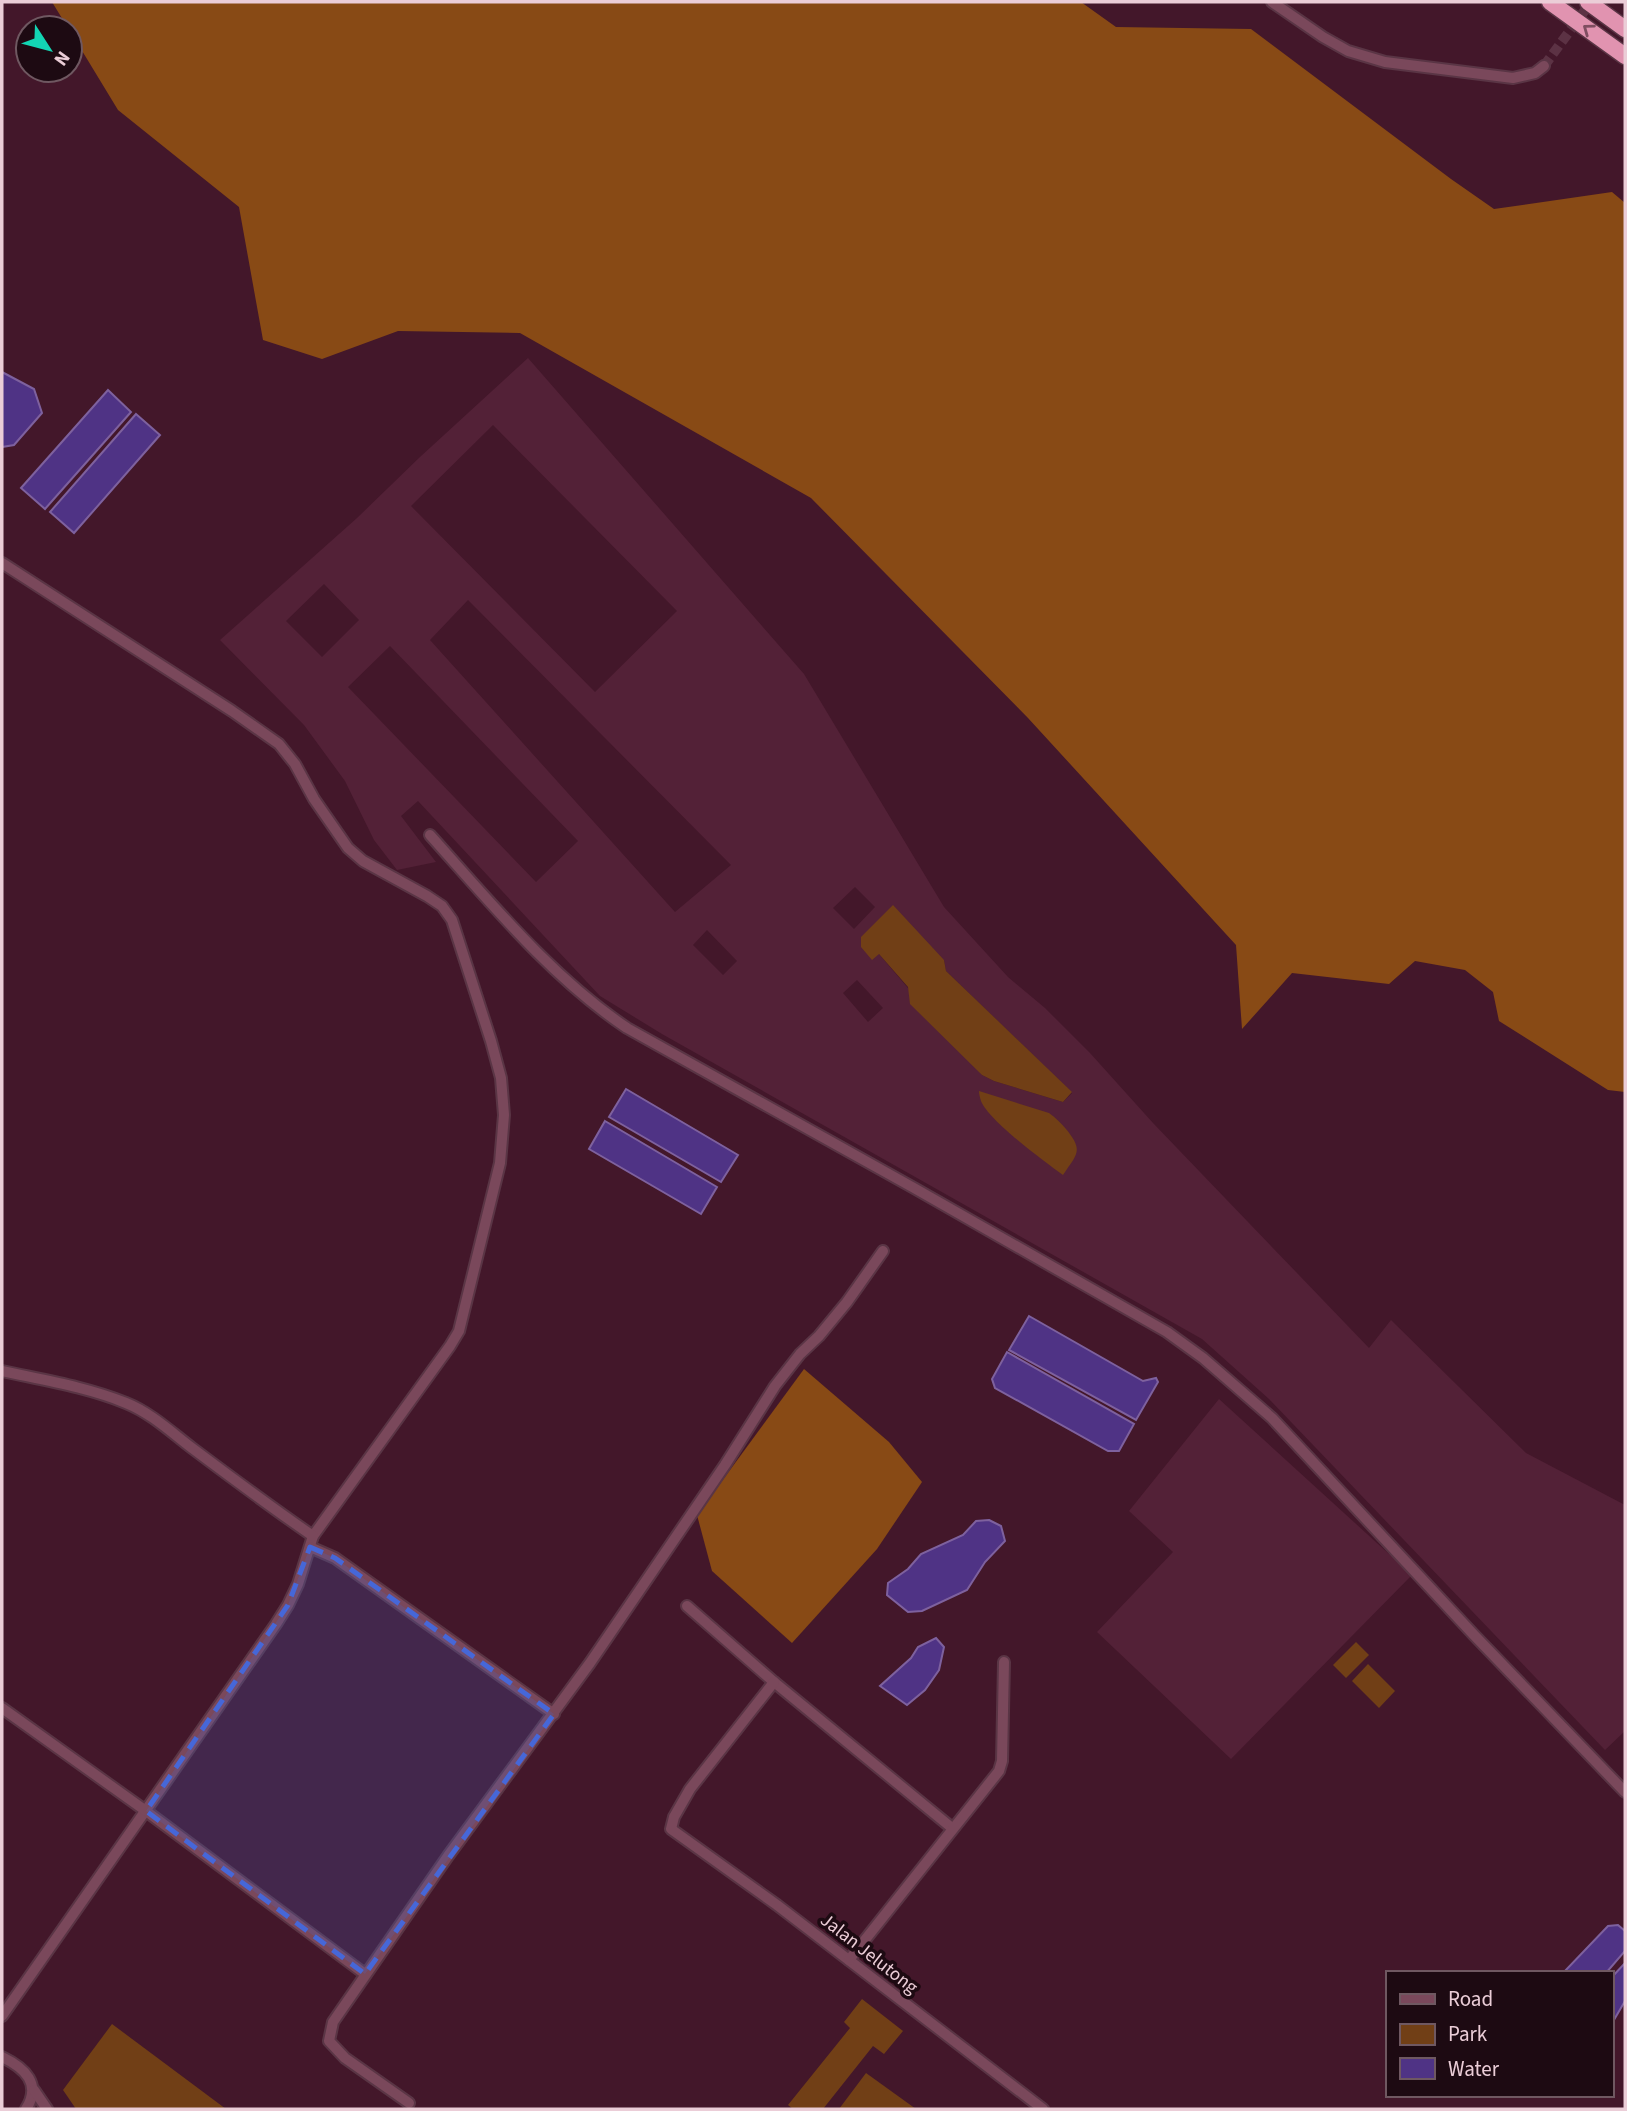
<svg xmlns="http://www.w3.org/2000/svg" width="1627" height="2111" font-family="'Source Sans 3',sans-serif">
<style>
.built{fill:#532137;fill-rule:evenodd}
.green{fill:#713f16}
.forest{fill:#884a15}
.water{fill:#4f3385;stroke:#7e619e;stroke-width:2}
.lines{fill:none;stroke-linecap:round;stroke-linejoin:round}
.minor-tunnel{stroke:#5c3244;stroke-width:10;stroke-dasharray:10 5;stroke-linecap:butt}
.minor-casing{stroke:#5a3545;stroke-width:14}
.highway-casing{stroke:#5a3545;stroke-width:19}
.minor{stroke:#7a485b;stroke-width:10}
.highway{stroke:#e193b0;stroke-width:16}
.oneway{stroke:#7f4e61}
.marked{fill:#4667d8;fill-opacity:0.2;stroke:#4667d8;stroke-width:5;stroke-dasharray:14 9;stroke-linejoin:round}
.labels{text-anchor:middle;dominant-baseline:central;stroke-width:7;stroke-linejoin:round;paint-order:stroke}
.street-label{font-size:19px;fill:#ebcdd7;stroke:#1d0a12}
</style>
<rect width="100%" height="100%" fill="#43172a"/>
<!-- built -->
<g class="built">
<path d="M528 358 804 674 944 907 1008 977 1045 1008 1090 1053 1153 1123 1369 1348 1391 1320 1526 1453 1625 1505V1731L1605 1750 1269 1399 1202 1339 662 1034 600 996 418 801 401 816 436 862 397 870 374 840 345 781 304 725 220 640 357 518 420 457ZM493 425 677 611 595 692 411 506ZM324 584 359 620 322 657 286 621ZM468 600 731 865 675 912 430 640ZM390 646 578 841 536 882 348 687ZM855 887 875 907 854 929 833 908ZM707 930 737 961 723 975 693 945ZM879 954 944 960 946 971 1072 1093 1063 1102 994 1081 982 1075ZM857 980 883 1008 868 1022 843 993Z"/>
<polygon points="1219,1399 1412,1575 1231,1759 1097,1632 1173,1552 1129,1511"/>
</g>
<!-- green -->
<g class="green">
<polygon points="893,905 944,960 946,971 1072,1092 1063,1102 994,1081 982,1075 910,1004 908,987 879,954 872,960 861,947 861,937"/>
<path d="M979 1091 1049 1113C1056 1118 1061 1123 1066 1129 1084 1151 1077 1154 1063 1175 1044 1161 989 1121 981 1101 980 1098 979 1094 979 1091Z"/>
<polygon points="1356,1642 1369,1655 1346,1678 1333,1665"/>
<polygon points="1368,1664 1395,1691 1379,1708 1352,1681"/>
<polygon points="862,1999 903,2031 884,2054 873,2046 823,2109 793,2109 788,2105 850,2028 844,2022"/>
<polygon points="112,2024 226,2109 76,2109 63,2090"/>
<polygon points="866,2073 916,2109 839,2109"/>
</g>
<!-- forest -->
<g class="forest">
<polygon points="52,2 1081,2 1116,27 1251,29 1451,179 1494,209 1612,192 1625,203 1625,1092 1608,1090 1499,1021 1493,992 1465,970 1415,961 1389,984 1292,973 1242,1029 1236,945 1028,718 811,498 520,333 398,331 322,359 263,340 239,207 118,110 70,31 70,28 68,28"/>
<polygon points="804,1369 889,1442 922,1482 877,1549 792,1643 712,1571 697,1515"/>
</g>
<!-- water -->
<g class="water">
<polygon points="2,372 34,389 42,413 14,445 2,447"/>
<polygon points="108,390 131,412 45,509 21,488"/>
<polygon points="136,414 160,435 74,533 50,512"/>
<polygon points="626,1089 738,1155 721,1182 609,1117"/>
<polygon points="605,1121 717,1187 701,1214 589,1149"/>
<polygon points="1029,1316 1143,1381 1156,1378 1158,1382 1136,1420 1009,1350"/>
<polygon points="1007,1352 1134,1424 1119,1451 1108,1451 995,1388 992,1379"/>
<polygon points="989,1520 1001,1526 1005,1541 985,1562 967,1590 922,1611 908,1612 887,1595 888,1583 908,1569 921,1554 963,1535 976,1521"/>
<polygon points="936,1638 944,1647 939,1670 925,1690 907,1705 880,1686 911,1658 918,1647"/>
<polygon points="1618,1925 1625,1931 1625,1951 1606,1973 1563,1973 1608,1926"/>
<polygon points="1625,1963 1625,2001 1611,2025 1611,1978"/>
</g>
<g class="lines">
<!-- minor-tunnel -->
<polyline class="minor-tunnel" points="1544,66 1591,2"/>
<defs>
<g id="minor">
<polyline points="1272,2 1323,37 1348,51 1385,62 1513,78 1535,73 1544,66"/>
<polyline points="2,563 232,711 279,744 295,764 314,799 348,848 363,861 427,896 442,906 452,920 491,1041 501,1078 504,1115 500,1163 459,1331 450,1346 313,1536 298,1584 288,1605 276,1624 2,2016"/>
<path d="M430 835C491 903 551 977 627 1028L914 1188 1167 1332 1203 1358 1272 1418 1474 1635 1625 1792"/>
<path d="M2 1371C43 1380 87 1387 126 1403 151 1413 171 1432 192 1448 232 1478 272 1508 313 1536"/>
<polyline points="310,1547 335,1558 554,1714"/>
<polyline points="687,1606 774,1682 952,1828"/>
<polyline points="774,1682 690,1789 674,1817 671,1829 777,1905 1043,2109"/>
<polyline points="2,1708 146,1811 365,1974"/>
<polyline points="849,1960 999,1771 1002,1761 1004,1662"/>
<path d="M2 2057C25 2068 42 2084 26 2109"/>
<polyline points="34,2090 47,2109"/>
<polyline points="409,2103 345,2058 329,2041 333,2022 448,1856 590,1663 725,1465 775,1386 800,1354 819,1336 847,1302 883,1251"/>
</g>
<g id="highway">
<polyline points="1550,2 1625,56"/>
<polyline points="1588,2 1625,29"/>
</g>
</defs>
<!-- minor casing -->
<use href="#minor" class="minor-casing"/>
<!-- highway casing -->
<use href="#highway" class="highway-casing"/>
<!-- minor -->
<use href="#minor" class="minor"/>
<!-- highway -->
<use href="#highway" class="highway"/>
</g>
<!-- one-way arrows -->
<defs><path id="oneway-chevron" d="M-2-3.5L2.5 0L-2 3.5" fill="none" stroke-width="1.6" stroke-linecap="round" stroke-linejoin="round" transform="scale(1.75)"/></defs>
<use class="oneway" href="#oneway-chevron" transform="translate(1588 29) rotate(-144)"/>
<!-- marked area -->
<path class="marked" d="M310 1547 335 1558 554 1714 365 1974 146 1811 288 1605Z"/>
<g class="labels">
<!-- street labels -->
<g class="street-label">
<text transform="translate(869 1954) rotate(38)">Jalan Jelutong</text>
</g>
</g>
<!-- border -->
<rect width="1627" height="2111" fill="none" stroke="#ebcdd7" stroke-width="7"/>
<!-- legend -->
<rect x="1386" y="1971" width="228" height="126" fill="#1d0a12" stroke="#6f5861" stroke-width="2"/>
<rect x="1400" y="1994" width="35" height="10" fill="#7a485b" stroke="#6f5861" stroke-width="2"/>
<text x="1448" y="2006" font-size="21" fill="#ebcdd7">Road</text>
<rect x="1400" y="2024" width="35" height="21" fill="#713f16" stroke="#6f5861" stroke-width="2"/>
<text x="1448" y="2041" font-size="21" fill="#ebcdd7">Park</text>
<rect x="1400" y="2058" width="35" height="21" fill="#4f3385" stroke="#6f5861" stroke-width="2"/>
<text x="1448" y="2076" font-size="21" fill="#ebcdd7">Water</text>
<!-- north arrow -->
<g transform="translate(49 49) rotate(126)"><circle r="33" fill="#1d0a12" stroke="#6f5861" stroke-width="2"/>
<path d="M0-5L12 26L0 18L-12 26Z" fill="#13d5b3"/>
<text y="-10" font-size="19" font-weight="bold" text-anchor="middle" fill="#ebcdd7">N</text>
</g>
</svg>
